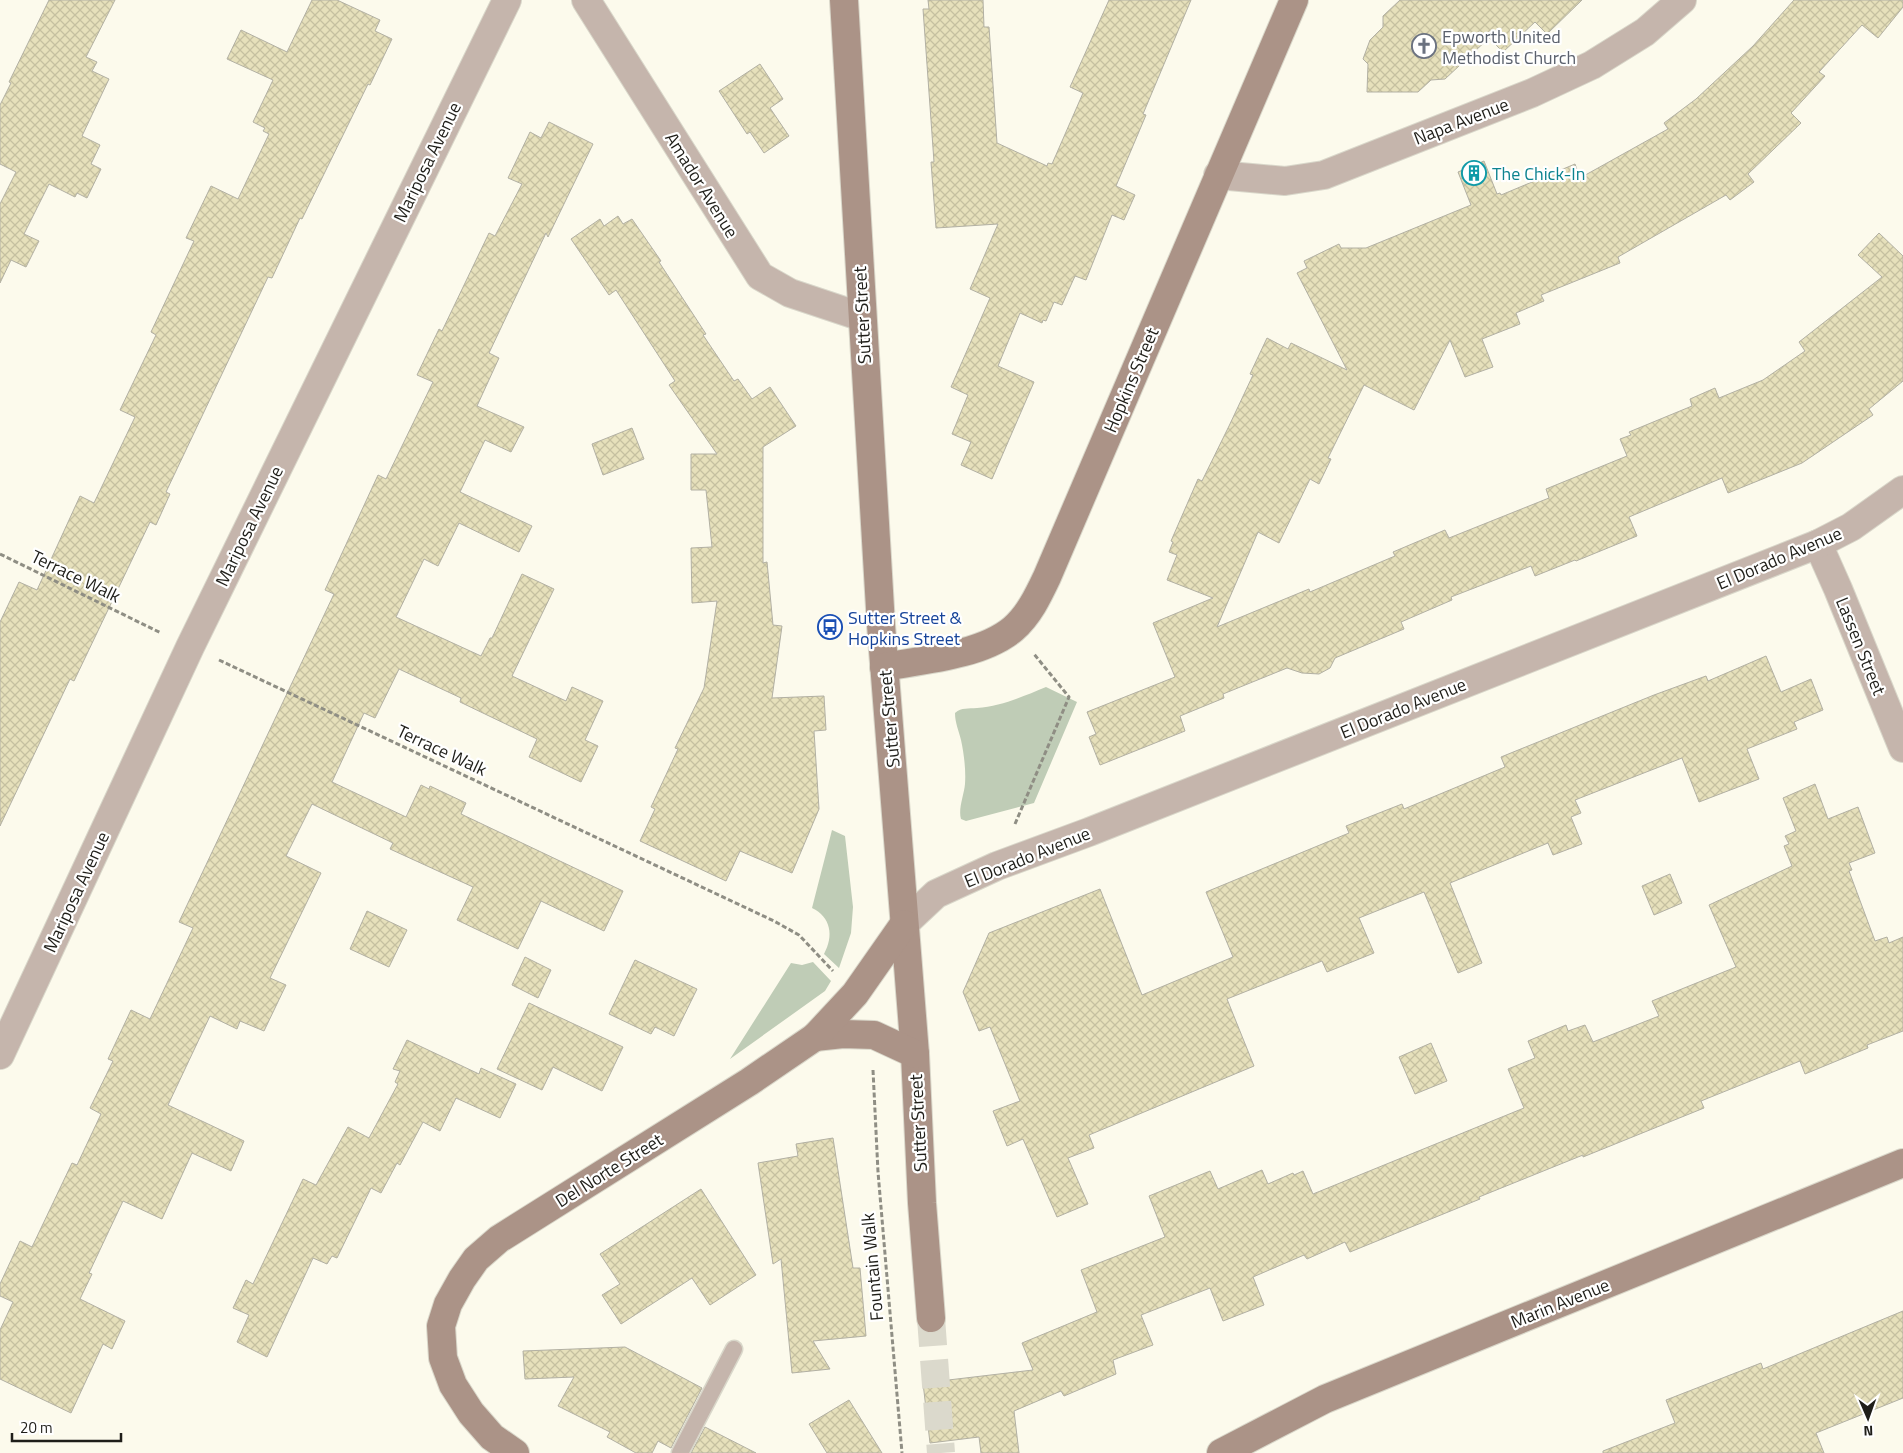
<svg xmlns="http://www.w3.org/2000/svg" width="1903" height="1453" font-family="'Titillium Web',sans-serif">
<style>
.green{fill:#bfccb6}
.building{fill:url(#building-cross-hatch);stroke:#b2b0a3}
.lines{fill:none;stroke-linecap:round;stroke-linejoin:round}
.secondary-tunnel{stroke:#dbd9cc;stroke-width:28;stroke-dasharray:28 14;stroke-linecap:butt}
.lane-casing{stroke:#d9d7ca;stroke-width:19}
.street-casing{stroke:#d9d7ca;stroke-width:30}
.secondary-casing{stroke:#d9d7ca;stroke-width:30}
.path{stroke:#8f8e84;stroke-width:3;stroke-dasharray:5 2.5;stroke-linecap:butt}
.lane{stroke:#c5b5ac;stroke-width:16}
.street{stroke:#c5b5ac;stroke-width:28}
.secondary{stroke:#ab9387;stroke-width:28}
.labels{text-anchor:middle;dominant-baseline:central;stroke-width:4.5;stroke-linejoin:round;paint-order:stroke}
.worship-label{font-size:18px;fill:#5b616d;stroke:#fff;text-anchor:start}
.street-label{font-size:18px;fill:#1f1e19;stroke:#fff}
.culture-label{font-size:18px;fill:#0d838f;stroke:#fff;text-anchor:start}
.transit-label{font-size:18px;fill:#164399;stroke:#fff;text-anchor:start}
</style>
<defs>
<pattern id="building-cross-hatch" width="8" height="8" patternUnits="userSpaceOnUse" patternTransform="scale(1.25)"><rect width="8" height="8" fill="#e6e0bb"/><path d="M0 0l8 8M0 8l8-8" fill="none" stroke="#c5c0a0"/></pattern>
</defs>
<rect width="100%" height="100%" fill="#fcfaec"/>
<!-- green -->
<g class="green">
<path d="M1046 687 1077 702 1034 803 966 821 961 819C958 809 964 795 965 784 966 770 964 754 961 740 959 731 955 723 955 713 962 707 968 709 977 708 1002 706 1024 696 1046 687Z"/>
<path d="M832 830 845 836 853 907 851 933 839 968 824 954C834 936 831 917 812 908Z"/>
<polygon points="813,962 831,981 825,991 730,1059 791,963 802,965"/>
</g>
<!-- building -->
<g class="building">
<polygon points="49,0 115,0 86,57 97,62 92,71 109,79 82,136 100,145 91,164 101,169 87,198 77,193 75,197 49,184 24,234 39,241 26,267 11,260 0,283 0,204 16,172 0,164 0,105 11,83 9,82"/>
<polygon points="312,0 337,0 380,20 375,31 392,39 370,85 368,84 302,219 300,218 272,278 268,277 166,492 170,494 156,525 150,522 74,681 70,679 0,826 0,622 19,582 37,590 80,496 94,503 135,417 120,410 156,335 151,332 194,241 186,238 211,186 238,199 269,134 263,131 265,128 253,122 273,80 227,59 241,30 287,52"/>
<polygon points="928,0 983,0 984,27 989,27 997,143 1047,166 1048,163 1052,164 1083,93 1070,87 1109,0 1191,0 1143,114 1146,115 1116,186 1135,195 1124,220 1112,215 1086,280 1075,276 1062,305 1054,302 1046,321 1043,320 1042,323 1020,313 998,366 1034,382 992,479 961,465 971,442 952,434 968,395 951,387 990,298 970,289 998,224 936,228 931,162 934,162 923,9 929,9"/>
<polygon points="1400,0 1582,0 1547,34 1535,22 1503,52 1489,38 1445,79 1431,80 1418,92 1367,92 1368,64 1363,59 1370,40 1383,27 1383,16"/>
<polygon points="1794,0 1903,0 1903,7 1878,38 1862,25 1819,72 1825,76 1791,113 1801,123 1748,174 1754,182 1730,200 1726,195 1618,257 1620,263 1541,295 1544,301 1516,313 1520,324 1482,339 1493,367 1465,377 1450,340 1414,410 1364,385 1328,458 1331,459 1319,484 1310,479 1279,543 1258,532 1217,627 1309,589 1310,592 1395,556 1393,552 1445,530 1449,538 1549,498 1546,489 1627,456 1620,439 1631,435 1629,432 1692,406 1690,399 1715,388 1719,398 1763,380 1805,351 1799,342 1882,277 1858,255 1879,233 1903,256 1903,381 1869,409 1873,415 1802,463 1728,493 1722,478 1629,517 1637,536 1576,561 1575,560 1535,576 1531,566 1451,597 1452,600 1401,622 1404,629 1335,658 1330,668 1319,674 1302,673 1287,668 1223,694 1224,698 1180,716 1185,731 1100,765 1089,737 1096,734 1087,712 1175,677 1153,623 1213,598 1167,580 1177,555 1169,552 1173,542 1171,541 1198,479 1202,481 1229,426 1253,375 1250,374 1267,338 1288,349 1291,343 1347,370 1297,273 1307,268 1304,261 1339,244 1341,248 1366,248 1471,205 1458,172 1484,161 1497,194 1500,193 1501,195 1575,164 1580,178 1668,129 1664,123 1696,99 1753,46"/>
<polygon points="760,64 783,99 770,108 789,136 764,153 750,132 747,134 719,91"/>
<polygon points="549,122 593,144 548,237 546,233 489,353 499,358 477,406 524,427 511,452 485,440 460,492 532,526 519,552 459,523 438,566 424,559 396,617 481,656 490,638 492,638 522,574 554,589 512,676 566,701 572,687 603,701 585,740 598,746 581,782 529,757 537,739 460,702 461,698 399,669 375,718 364,713 332,782 406,817 421,785 429,789 430,786 466,803 461,814 623,891 604,931 541,901 518,949 457,920 473,887 390,849 393,843 312,804 286,856 321,873 270,978 286,985 264,1031 240,1021 237,1029 210,1016 168,1105 244,1141 231,1171 192,1153 162,1219 123,1201 89,1273 92,1274 80,1299 125,1321 112,1349 103,1344 71,1413 0,1379 0,1330 13,1302 0,1296 0,1284 20,1241 32,1247 72,1163 77,1165 101,1114 90,1108 113,1061 108,1059 131,1010 150,1019 193,928 179,922 334,594 325,590 378,475 386,479 433,382 417,375 439,329 442,331 489,233 495,236 522,184 508,178 530,132 541,138"/>
<polygon points="618,216 623,224 632,219 661,261 659,262 706,334 703,335 734,381 738,379 752,399 770,387 796,426 763,447 763,563 767,562 773,625 782,626 772,698 824,696 826,730 814,731 819,809 792,873 740,851 726,881 640,841 655,809 651,807 678,749 675,748 704,688 717,601 692,603 691,548 712,547 706,490 691,490 691,454 717,454 669,385 675,381 616,290 609,295 571,239 600,219 604,226"/>
<polygon points="632,428 644,459 603,475 592,444"/>
<polygon points="1766,656 1781,692 1811,679 1823,710 1794,722 1797,729 1747,749 1759,779 1699,802 1682,758 1575,800 1581,813 1571,817 1582,844 1553,855 1548,843 1450,883 1482,963 1458,973 1424,892 1359,918 1374,953 1327,972 1322,961 1227,999 1254,1066 1089,1135 1094,1148 1068,1158 1088,1204 1057,1217 1023,1139 1007,1146 993,1111 1020,1101 990,1027 979,1031 963,992 989,933 1100,889 1142,995 1233,957 1206,892 1349,833 1346,826 1402,804 1404,809 1505,767 1501,757 1654,695 1706,676 1708,681"/>
<polygon points="1815,784 1828,819 1858,807 1875,853 1849,863 1852,870 1849,871 1875,941 1887,937 1889,943 1903,937 1903,1031 1867,1045 1868,1048 1805,1074 1800,1061 1701,1101 1704,1108 1583,1157 1583,1155 1479,1197 1480,1199 1350,1252 1345,1242 1307,1259 1304,1255 1253,1277 1264,1305 1223,1321 1210,1288 1141,1315 1153,1345 1113,1360 1116,1374 1064,1396 1061,1391 1014,1411 1019,1453 981,1453 979,1437 930,1443 923,1383 1033,1370 1022,1343 1097,1312 1081,1270 1165,1237 1149,1196 1210,1171 1218,1189 1262,1170 1268,1184 1293,1173 1294,1175 1303,1171 1313,1194 1524,1108 1508,1069 1535,1058 1528,1041 1566,1025 1568,1031 1585,1025 1593,1042 1659,1016 1652,1001 1736,967 1709,905 1792,866 1784,846 1789,844 1785,836 1796,831 1783,798"/>
<polygon points="1670,874 1682,903 1654,915 1642,886"/>
<polygon points="367,911 407,930 389,967 350,949"/>
<polygon points="525,957 551,970 538,998 512,985"/>
<polygon points="635,960 697,989 674,1036 655,1027 651,1034 609,1014"/>
<polygon points="529,1003 623,1047 602,1091 553,1067 542,1090 497,1069"/>
<polygon points="407,1040 479,1074 481,1068 516,1084 500,1118 456,1098 440,1131 423,1122 400,1165 397,1163 381,1193 371,1188 337,1258 332,1256 327,1264 313,1258 267,1357 237,1342 249,1315 233,1308 246,1280 253,1284 303,1179 316,1185 348,1127 369,1138 398,1084 395,1082 400,1071 393,1069"/>
<polygon points="1431,1043 1447,1081 1415,1094 1399,1057"/>
<polygon points="833,1138 853,1268 860,1268 866,1336 813,1341 830,1369 792,1373 781,1259 773,1264 758,1163 798,1156 796,1144"/>
<polygon points="701,1189 756,1275 710,1305 692,1278 621,1324 602,1295 620,1284 600,1254"/>
<polygon points="1903,1311 1903,1398 1816,1433 1824,1453 1603,1453 1603,1451 1675,1423 1666,1400 1761,1363 1763,1369"/>
<polygon points="625,1347 702,1388 671,1448 658,1441 652,1453 636,1453 607,1437 610,1432 558,1406 574,1377 525,1379 523,1351"/>
<polygon points="849,1400 882,1453 827,1453 809,1424"/>
<polygon points="705,1427 756,1453 691,1453"/>
</g>
<g class="lines">
<!-- secondary-tunnel -->
<polyline class="secondary-tunnel" points="931,1318 941,1453"/>
<defs>
<polyline id="lane" points="680,1453 734,1349"/>
<g id="street">
<polyline points="586,0 760,276 790,293 862,317"/>
<polyline points="1218,175 1285,181 1324,175 1532,93 1592,65 1645,32 1682,0"/>
<polyline points="1818,544 1838,589 1903,748"/>
<polyline points="904,924 936,894 997,866 1089,832 1818,544 1851,527 1903,490"/>
<polyline points="0,1055 190,647 507,0"/>
</g>
<g id="secondary">
<polyline points="844,0 881,625 915,1054 922,1203 931,1318"/>
<path d="M884 667C924 660 982 655 1013 629 1029 615 1038 596 1047 577L1294 0"/>
<polyline points="815,1037 843,1034 874,1035 915,1054"/>
<polyline points="515,1453 492,1437 471,1413 453,1385 443,1358 441,1326 448,1304 462,1279 476,1259 499,1239 749,1082 815,1037 855,994 904,924"/>
<polyline points="1221,1453 1325,1399 1903,1163"/>
</g>
</defs>
<!-- lane casing -->
<use href="#lane" class="lane-casing"/>
<!-- street casing -->
<use href="#street" class="street-casing"/>
<!-- secondary casing -->
<use href="#secondary" class="secondary-casing"/>
<!-- path -->
<g class="path">
<polyline points="0,554 161,633"/>
<polyline points="219,660 774,921 799,935 833,971"/>
<polyline points="1015,824 1069,697 1034,654"/>
<polyline points="873,1070 878,1172 902,1453"/>
</g>
<!-- lane -->
<use href="#lane" class="lane"/>
<!-- street -->
<use href="#street" class="street"/>
<!-- secondary -->
<use href="#secondary" class="secondary"/>
</g>
<!-- icons -->
<defs>
<symbol id="church-ring" viewBox="-11 -11 22 22"><circle r="9.5" fill="#fff" stroke="#6b7280" stroke-width="1.5"/><path d="M-1.2-6h2.4v3.5h3.3v2.4h-3.3V6h-2.4V-.1h-3.3v-2.4h3.3Z" fill="#6b7280"/></symbol>
<symbol id="building-ring" viewBox="-11 -11 22 22"><circle r="9.5" fill="#fff" stroke="#0f9aa8" stroke-width="1.5"/><path d="M-4-6H4V6H1V3H-1V6H-4ZM-2.5-4.3h1.7v1.8h-1.7ZM.8-4.3h1.7v1.8H.8ZM-2.5-1h1.7V.8h-1.7ZM.8-1h1.7V.8H.8Z" fill="#0f9aa8"/></symbol>
<symbol id="bus-ring" viewBox="-11 -11 22 22"><circle r="9.5" fill="#fff" stroke="#1a4fb4" stroke-width="1.5"/><path d="M-5-6H5V4H4V6H2V4H-2V6H-4V4H-5ZM-3.5-4V0h7V-4ZM-3.5 1.2v1.5H-2V1.2ZM2 1.2v1.5H3.5V1.2Z" fill="#1a4fb4"/></symbol>
</defs>
<g fill-rule="evenodd">
<use href="#church-ring" x="1410" y="32" width="28" height="28"/>
<use href="#building-ring" x="1460" y="159" width="28" height="28"/>
<use href="#bus-ring" x="816" y="613" width="28" height="28"/>
</g>
<g class="labels">
<!-- worship labels -->
<g class="worship-label">
<text x="1442" y="36">Epworth United<tspan x="1442" dy="21">Methodist Church</tspan></text>
</g>
<!-- street labels -->
<g class="street-label">
<text transform="translate(1461 121) rotate(-21)">Napa Avenue</text>
<text transform="translate(427 162) rotate(-64)">Mariposa Avenue</text>
<text transform="translate(702 185) rotate(58)">Amador Avenue</text>
<text transform="translate(862 315) rotate(-93)">Sutter Street</text>
<text transform="translate(1131 380) rotate(-67)">Hopkins Street</text>
<text transform="translate(249 526) rotate(-64)">Mariposa Avenue</text>
<text transform="translate(1779 558) rotate(-23)">El Dorado Avenue</text>
<text transform="translate(76 576) rotate(26)">Terrace Walk</text>
<text transform="translate(1861 646) rotate(68)">Lassen Street</text>
<text transform="translate(1403 708) rotate(-22)">El Dorado Avenue</text>
<text transform="translate(889 719) rotate(-95)">Sutter Street</text>
<text transform="translate(442 750) rotate(25)">Terrace Walk</text>
<text transform="translate(1027 857) rotate(-22)">El Dorado Avenue</text>
<text transform="translate(76 892) rotate(-65)">Mariposa Avenue</text>
<text transform="translate(918 1123) rotate(-93)">Sutter Street</text>
<text transform="translate(609 1170) rotate(-32)">Del Norte Street</text>
<text transform="translate(872 1267) rotate(-95)">Fountain Walk</text>
<text transform="translate(1560 1303) rotate(-22)">Marin Avenue</text>
</g>
<!-- culture labels -->
<g class="culture-label">
<text x="1492" y="173">The Chick-In</text>
</g>
<!-- transit labels -->
<g class="transit-label">
<text x="848" y="617">Sutter Street &amp;<tspan x="848" dy="21">Hopkins Street</tspan></text>
</g>
</g>
<!-- north arrow -->
<g transform="translate(1868 1418) rotate(178)" stroke="#ffffff" stroke-width="4" paint-order="stroke">
<path d="M0-4L9 19L0 12L-9 19Z" fill="#1f1e19"/>
<text y="-8" font-size="14" font-weight="bold" text-anchor="middle" fill="#1f1e19">N</text>
</g>
<!-- scale -->
<path d="M12 1433v8h109v-8" fill="none" stroke="#1f1e19" stroke-width="2.5"/>
<text x="20" y="1433" font-size="15" fill="#1f1e19" stroke="#ffffff" stroke-width="4" paint-order="stroke">20 m</text>
</svg>
